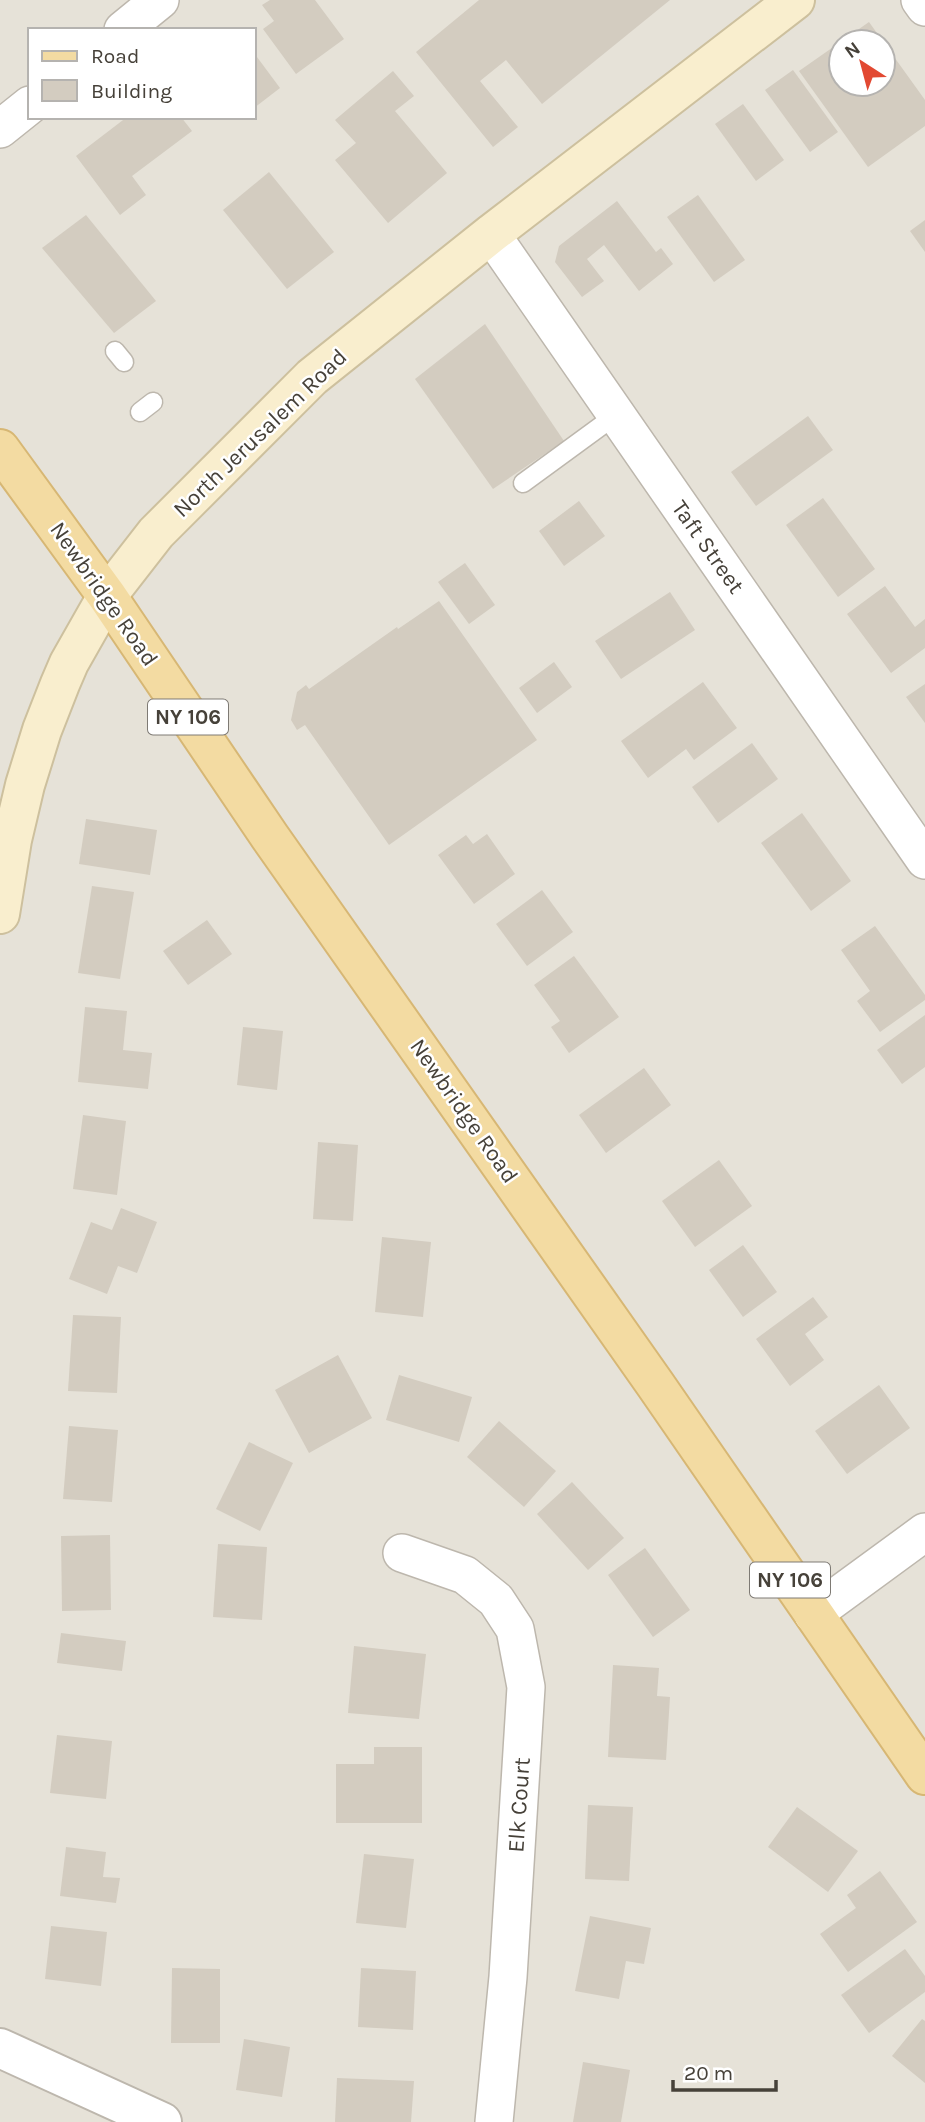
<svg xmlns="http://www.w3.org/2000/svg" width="925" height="2122" font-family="Karla,sans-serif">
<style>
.residential{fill:#e6e2d8;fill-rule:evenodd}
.building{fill:#d3ccc0;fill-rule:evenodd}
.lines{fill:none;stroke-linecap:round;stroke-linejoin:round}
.service-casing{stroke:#bdb7ad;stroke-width:21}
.minor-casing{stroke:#bdb7ad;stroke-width:40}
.tertiary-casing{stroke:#bdb7ad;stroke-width:42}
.secondary-casing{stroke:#cdc09e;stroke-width:42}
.primary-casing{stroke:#d7b774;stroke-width:42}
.service{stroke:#fff;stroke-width:18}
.minor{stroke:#fff;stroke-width:37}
.tertiary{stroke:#fff;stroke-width:38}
.secondary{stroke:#f9eece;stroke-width:38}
.primary{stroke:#f3dba2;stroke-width:38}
.labels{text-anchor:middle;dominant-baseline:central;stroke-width:5;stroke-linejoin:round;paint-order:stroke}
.shield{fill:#fff;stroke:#7e7a74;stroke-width:2}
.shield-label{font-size:21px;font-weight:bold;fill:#464139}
.street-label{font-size:23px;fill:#464139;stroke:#fff}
</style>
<rect width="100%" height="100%" fill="#f3f0ea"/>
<!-- residential -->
<path class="residential" d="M0 0H925V2122H0ZM30 30H254V117H30ZM841 42H883V84H841Z"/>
<!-- building -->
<g class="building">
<polygon points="270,0 315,0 344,39 296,74 263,29 274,21 262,5"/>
<polygon points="479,0 670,0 542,104 506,60 480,81 518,127 493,147 416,52"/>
<path d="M869 22 925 100V126L868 167 799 71ZM841 42H883V84H841Z"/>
<polygon points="254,53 280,88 254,108"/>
<polygon points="793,70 838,132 810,152 765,90"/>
<polygon points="393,71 414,96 395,111 447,173 388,223 335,160 356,143 335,120"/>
<polygon points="743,104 784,160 756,181 715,124"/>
<polygon points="127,117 181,117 192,131 132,176 146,195 120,215 76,156"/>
<polygon points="269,172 334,252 287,289 223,210"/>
<polygon points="698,195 745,260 714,282 667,217"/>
<polygon points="617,201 656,252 661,248 673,264 639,291 604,245 587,259 604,281 582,297 555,262 559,246"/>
<polygon points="86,215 156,301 114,333 42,248"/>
<polygon points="925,220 925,252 910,231"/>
<polygon points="485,324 564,441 493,489 415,379"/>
<polygon points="808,416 833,450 756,506 731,472"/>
<polygon points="823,498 875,569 838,597 786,525"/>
<polygon points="579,501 605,536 564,566 539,531"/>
<polygon points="465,563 495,605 469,624 438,582"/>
<polygon points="885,586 915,627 925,619 925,648 891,673 847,614"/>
<polygon points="670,592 695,630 621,679 595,641"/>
<polygon points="439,601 537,740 389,845 305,725 297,730 291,720 297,692 306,685 309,689 397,627 398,629"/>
<polygon points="554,662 572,687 537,713 519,688"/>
<polygon points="703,682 737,728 694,760 686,749 648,778 621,741"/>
<polygon points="925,684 925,723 906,697"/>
<polygon points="752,743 778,779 718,823 692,787"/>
<polygon points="802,813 851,881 811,911 761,843"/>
<polygon points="86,819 157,830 150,875 79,864"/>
<polygon points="487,834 515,874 474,904 438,855 466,835 473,844"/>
<polygon points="92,886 134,892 120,979 78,973"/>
<polygon points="542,890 573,932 527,966 496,924"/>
<polygon points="207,920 232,954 188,985 163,951"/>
<polygon points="875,926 925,995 925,1000 880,1032 857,1001 870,991 841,950"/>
<polygon points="574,956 619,1017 569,1053 551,1027 560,1021 534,985"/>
<polygon points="85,1007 127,1011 123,1050 152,1053 148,1089 78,1082"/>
<polygon points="925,1015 925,1067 902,1084 877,1050"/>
<polygon points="243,1027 283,1031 277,1090 237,1085"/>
<polygon points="644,1068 671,1105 606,1153 579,1115"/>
<polygon points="83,1115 126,1121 117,1195 73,1189"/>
<polygon points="318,1142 358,1145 353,1221 313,1219"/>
<polygon points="719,1160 752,1206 695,1247 662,1201"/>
<polygon points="121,1208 157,1222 137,1273 118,1266 107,1294 69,1279 91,1222 112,1230"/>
<polygon points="382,1237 431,1242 423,1317 375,1312"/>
<polygon points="743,1245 777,1292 743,1317 709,1270"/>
<polygon points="813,1297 828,1317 805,1334 824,1360 790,1386 756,1339"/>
<polygon points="73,1315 121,1317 117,1393 68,1391"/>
<polygon points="338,1355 372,1418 309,1453 275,1390"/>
<polygon points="399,1375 472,1397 459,1442 386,1420"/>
<polygon points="879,1385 910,1428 847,1474 815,1431"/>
<polygon points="499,1421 556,1471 524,1507 467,1457"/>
<polygon points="69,1426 118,1430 112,1502 63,1499"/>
<polygon points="249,1442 293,1463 260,1531 216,1509"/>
<polygon points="572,1482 624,1538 588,1570 537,1514"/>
<polygon points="110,1535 111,1610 62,1611 61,1536"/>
<polygon points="218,1544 267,1547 262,1620 213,1617"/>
<polygon points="645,1548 690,1610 653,1637 608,1575"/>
<polygon points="61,1633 126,1641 122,1671 57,1663"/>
<polygon points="354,1646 426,1654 419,1719 348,1713"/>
<polygon points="613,1665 659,1668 657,1696 670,1697 666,1760 608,1757"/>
<polygon points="57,1735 112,1741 106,1799 50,1793"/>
<polygon points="374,1747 422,1747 422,1823 336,1823 336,1764 374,1764"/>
<polygon points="588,1805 633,1807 629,1881 585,1879"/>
<polygon points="797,1807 858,1851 828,1892 768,1847"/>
<polygon points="66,1847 106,1852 103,1877 120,1878 116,1903 60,1896"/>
<polygon points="364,1854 414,1859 406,1928 356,1923"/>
<polygon points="880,1871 917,1922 848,1972 820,1934 856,1908 847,1895"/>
<polygon points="590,1916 651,1928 644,1964 626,1961 619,1999 575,1991"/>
<polygon points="51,1926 107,1932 101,1986 45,1979"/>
<polygon points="905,1949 925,1976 925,1992 869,2033 841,1995"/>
<polygon points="172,1968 220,1969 220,2043 171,2043"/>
<polygon points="361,1968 416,1971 413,2030 358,2027"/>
<polygon points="922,2019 925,2021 925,2083 892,2056"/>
<polygon points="244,2039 290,2047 282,2097 236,2090"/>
<polygon points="583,2062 630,2070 621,2122 573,2122"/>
<polygon points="337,2078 414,2081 411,2122 335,2122"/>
</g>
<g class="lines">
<defs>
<g id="service">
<polyline points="115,351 124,362"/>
<polyline points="140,412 153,402"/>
<polyline points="523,483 616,415"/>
</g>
<g id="minor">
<polyline points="920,0 925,7"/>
<polyline points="123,30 160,0"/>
<polyline points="0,129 30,105"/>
<polyline points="491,234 925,860"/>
<polyline points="402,1553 465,1575 496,1600 515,1629 526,1687 508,1977 494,2122"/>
<polyline points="813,1614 925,1532"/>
</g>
<polyline id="tertiary" points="0,2048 162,2122"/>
<polyline id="secondary" points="0,914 12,840 25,785 42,730 60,684 69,663 107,596 156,533 312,377 491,234 795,0"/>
<polyline id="primary" points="0,449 107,596 270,837 655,1384 925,1775"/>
</defs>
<!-- service casing -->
<use href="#service" class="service-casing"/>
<!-- minor casing -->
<use href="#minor" class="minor-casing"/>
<!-- tertiary casing -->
<use href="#tertiary" class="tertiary-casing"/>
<!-- secondary casing -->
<use href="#secondary" class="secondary-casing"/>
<!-- primary casing -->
<use href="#primary" class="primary-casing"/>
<!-- service -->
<use href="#service" class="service"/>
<!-- minor -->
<use href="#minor" class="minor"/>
<!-- tertiary -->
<use href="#tertiary" class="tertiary"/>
<!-- secondary -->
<use href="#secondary" class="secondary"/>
<!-- primary -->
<use href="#primary" class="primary"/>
</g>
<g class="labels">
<!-- shield labels -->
<g class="shield">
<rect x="148" y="699.5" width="80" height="35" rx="5"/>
<rect x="750" y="1562.5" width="80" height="35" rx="5"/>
</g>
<g class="shield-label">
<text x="188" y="717">NY 106</text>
<text x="790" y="1580">NY 106</text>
</g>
<!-- street labels -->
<g class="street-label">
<text transform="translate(260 433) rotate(-44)">North Jerusalem Road</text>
<text transform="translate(708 547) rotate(55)">Taft Street</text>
<text transform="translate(104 594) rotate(55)">Newbridge Road</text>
<text transform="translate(464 1111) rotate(55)">Newbridge Road</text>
<text transform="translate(519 1805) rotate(-86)">Elk Court</text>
</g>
</g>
<!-- legend -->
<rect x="28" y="28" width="228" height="91" fill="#ffffff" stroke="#b5b3b0" stroke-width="2"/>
<rect x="42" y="51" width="35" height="10" fill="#f3dba2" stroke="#b5b3b0" stroke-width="2"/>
<text x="91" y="63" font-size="21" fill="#464139">Road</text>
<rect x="42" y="80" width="35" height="21" fill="#d3ccc0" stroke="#b5b3b0" stroke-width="2"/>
<text x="91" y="98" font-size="21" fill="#464139">Building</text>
<!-- north arrow -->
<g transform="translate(862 63) rotate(324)"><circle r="33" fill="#ffffff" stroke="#b5b3b0" stroke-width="2"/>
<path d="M0-5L12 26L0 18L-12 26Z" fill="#e24932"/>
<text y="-10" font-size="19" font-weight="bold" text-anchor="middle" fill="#464139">N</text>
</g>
<!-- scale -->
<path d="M673 2080v10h103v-10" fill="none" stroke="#464139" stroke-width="3.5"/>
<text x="684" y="2080" font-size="21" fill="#464139" stroke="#ffffff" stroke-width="5" paint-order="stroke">20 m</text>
</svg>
